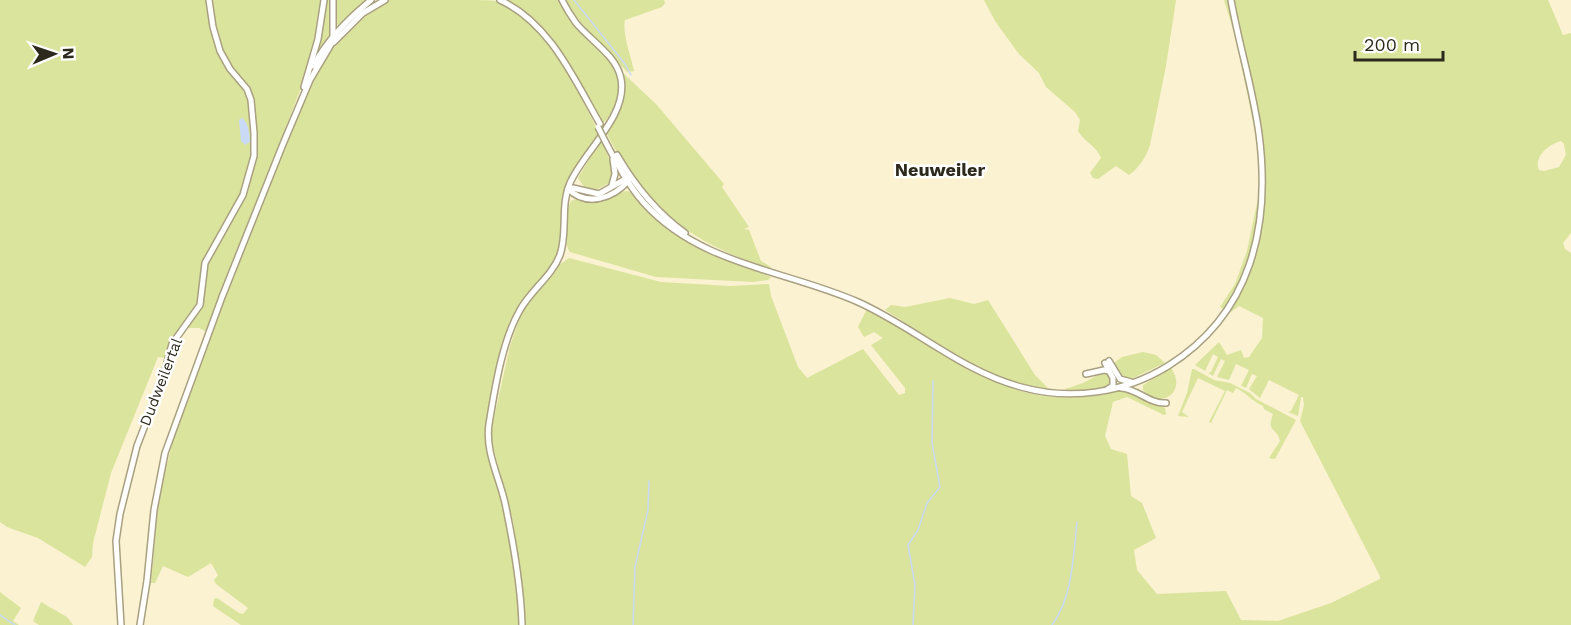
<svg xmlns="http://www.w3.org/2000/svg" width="1571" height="625" font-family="'Work Sans',sans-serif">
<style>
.green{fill:#dae49c;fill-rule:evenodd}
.water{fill:#c8daf6}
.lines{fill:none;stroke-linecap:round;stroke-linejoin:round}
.stream{stroke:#c8daf6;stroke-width:1.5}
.secondary-casing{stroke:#a8a080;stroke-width:8}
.secondary{stroke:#fff;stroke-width:5}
.secondary-bridge-casing{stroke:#a8a080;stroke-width:8;stroke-linecap:butt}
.secondary-bridge{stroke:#fff;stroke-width:5}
.labels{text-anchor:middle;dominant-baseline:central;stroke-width:5;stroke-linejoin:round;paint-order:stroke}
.street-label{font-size:15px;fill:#2d2a1d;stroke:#fff}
.quarter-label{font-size:18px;font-weight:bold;fill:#2d2a1d;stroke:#fff}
</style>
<rect width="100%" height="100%" fill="#faf2d0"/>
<!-- green -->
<g class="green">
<polygon points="0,0 320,0 313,48 306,75 207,332 199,328 181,328 173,339 166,358 158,357 111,473 93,543 92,557 85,567 38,538 7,527 0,522"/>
<polygon points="326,0 331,0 332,33 319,51 317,51"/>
<polygon points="335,0 364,0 368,1 339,25 336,24"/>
<path d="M390 0C416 0 442 0 468 0 477 0 488 0 496 1 546 16 577 90 599 133L572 175 559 254 552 266 518 309 511 321 487 426 507 521 520 625H241L213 606 214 599 217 598 239 613 243 614 248 608 216 584 214 580 218 575 211 563 188 577 163 566 155 583H151L159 498 173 440 208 346 227 289 309 87C327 52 351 14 390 0Z"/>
<path d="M506 0H559C577 32 635 63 615 105 612 112 608 120 602 124 576 75 555 30 506 0Z"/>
<path d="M564 0H664L665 3 662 7 625 20C622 33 631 56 634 71L627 72 577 18Z"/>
<path d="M984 0H1176L1166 66 1150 145C1146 157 1139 168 1129 175L1116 166 1098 179 1093 178 1090 173 1101 158C1097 146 1085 143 1078 131L1080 120 1075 112 1046 87 1039 73 1019 54 995 21Z"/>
<path d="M1224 0H1548L1563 35 1571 33V233L1563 243 1565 249 1571 253V625H525V604L513 521 491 439 493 422 510 346 519 320 525 308 559 265 569 258 661 282 730 286 769 284 771 296 798 367 807 378 863 349 899 395 905 393V388L871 345 883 338 874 332 864 337 858 327 867 309 886 319 975 373 1016 390 1042 396 1073 398 1126 389 1165 408 1166 414 1164 415 1127 397 1113 402 1105 436 1111 449 1127 454 1131 496 1142 503 1156 538 1134 550 1137 570 1157 594 1226 591 1241 620 1278 621 1331 603 1380 579V576L1300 421 1304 405 1303 397H1301L1298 416 1288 412 1291 411 1299 395 1269 380 1260 398 1249 389 1257 376 1252 374 1246 388 1241 386 1249 370 1236 364 1229 380 1217 377 1225 361 1221 359 1213 376 1208 373 1211 372 1218 357 1213 354 1205 371 1195 365 1219 342 1227 355 1241 350 1244 358 1249 357 1262 338 1263 318 1239 306 1231 312 1220 307 1235 284 1247 251 1260 189 1257 141 1252 117 1236 39ZM1561 141 1564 144 1566 155 1559 167 1544 171 1539 170C1533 157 1549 144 1561 141Z"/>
<path d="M624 74 656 104 724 184 722 187 749 227 744 229 749 230 761 261 771 267V269C690 242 645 210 606 132L623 100Z"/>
<polygon points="600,141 602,141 613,169 611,182 594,191 585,188 578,178"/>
<path d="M627 191 634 194 687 241 713 255 771 277 768 280 753 282 656 277 570 252C562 240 564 214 571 201 580 196 585 202 595 202 606 202 615 192 627 191Z"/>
<path d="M950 298 974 304 988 300 1035 375 1048 388C1015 398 916 329 885 310L891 305 905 307Z"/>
<path d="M1143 352 1156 355 1165 363 1133 378C1122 380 1115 373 1114 363L1122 357Z"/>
<path d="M1171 368C1187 390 1163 411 1143 390V385Z"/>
<path d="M1192 369H1194L1214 380 1230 383 1250 393 1256 399 1296 420 1275 459 1269 458 1280 441C1277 426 1266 434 1273 414L1264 409 1263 406C1252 401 1246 393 1236 388L1233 393 1227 390 1211 423 1209 422 1225 391 1198 378 1182 412 1189 417 1178 416 1187 393Z"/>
<path d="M1106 371 1111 377V384C1098 391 1079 394 1065 390V389L1083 383Z"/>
<polygon points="0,592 21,608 13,621 19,625 0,625"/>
<polygon points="41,602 67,617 73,625 39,625 33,621"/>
</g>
<!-- water -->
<path class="water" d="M242 118C249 123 249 133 250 142L245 145 241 141 239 120Z"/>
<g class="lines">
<!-- stream -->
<g class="stream">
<polyline points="574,0 625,64 631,75"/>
<polyline points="0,615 15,625"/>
<polyline points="633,625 635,567 648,510 649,481"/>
<polyline points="913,625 915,585 908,545 918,530 927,503 940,487 932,443 933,381"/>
<path d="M1052 625C1073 597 1073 556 1077 522"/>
</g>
<defs>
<g id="secondary">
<path d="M500 0C550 23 574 79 600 124"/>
<polyline points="334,42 363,13 385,0"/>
<path d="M313 66C328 39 347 20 371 0"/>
<polyline points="304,87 318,39 324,0"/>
<path d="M605 141C616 162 628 185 644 203 700 265 785 270 858 302 914 327 961 371 1021 387 1071 401 1124 393 1168 366 1251 314 1271 227 1259 134 1253 89 1239 45 1231 0"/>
<path d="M617 155C635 186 656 212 685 233"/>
<polyline points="612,185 615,174 613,159"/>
<path d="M568 189C587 207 613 199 629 180"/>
<polyline points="568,189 573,188 599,194 629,177"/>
<polyline points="1109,361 1120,379 1131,382"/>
<polyline points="1105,363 1113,378 1113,386 1108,389"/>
<polyline points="1086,374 1104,370 1109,371"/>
<path d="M1121 388C1138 389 1149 404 1166 403"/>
<polyline points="121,625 116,541 120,514 137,446 162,381 172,344 200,305 205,263 243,195 254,156 254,133 251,100 247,89 230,69 220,51 213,27 209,0"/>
<polyline points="140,625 147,581 154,510 165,453 222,297 283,144 310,80 333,41 333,0"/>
<path d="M522 625C521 586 513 541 505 503 499 476 485 452 489 424 495 388 502 341 520 310 531 290 552 276 560 255 568 232 560 206 570 183 584 151 628 116 621 79 617 56 591 41 576 23 571 16 566 8 562 0"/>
</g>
</defs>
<!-- secondary casing -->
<use href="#secondary" class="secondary-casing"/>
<!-- secondary -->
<use href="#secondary" class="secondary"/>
<defs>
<polyline id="secondary-bridge" points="598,127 605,141"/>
</defs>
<!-- secondary-bridge casing -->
<use href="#secondary-bridge" class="secondary-bridge-casing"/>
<!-- secondary-bridge -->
<use href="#secondary-bridge" class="secondary-bridge"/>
</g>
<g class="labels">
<!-- street labels -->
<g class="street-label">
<text transform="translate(161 382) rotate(-69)">Dudweilertal</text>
</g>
<!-- quarter labels -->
<g class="quarter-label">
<text x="940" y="169">Neuweiler</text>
</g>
</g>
<!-- north arrow -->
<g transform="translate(54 54) rotate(88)" stroke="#ffffff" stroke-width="4.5" paint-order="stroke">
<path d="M0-4.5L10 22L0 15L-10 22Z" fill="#2d2a1d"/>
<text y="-9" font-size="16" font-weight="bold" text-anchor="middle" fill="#2d2a1d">N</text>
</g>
<!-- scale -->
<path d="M1355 51v9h88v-9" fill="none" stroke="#2d2a1d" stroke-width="3"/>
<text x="1364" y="51" font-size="18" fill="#2d2a1d" stroke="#ffffff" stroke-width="4.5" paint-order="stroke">200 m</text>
</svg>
